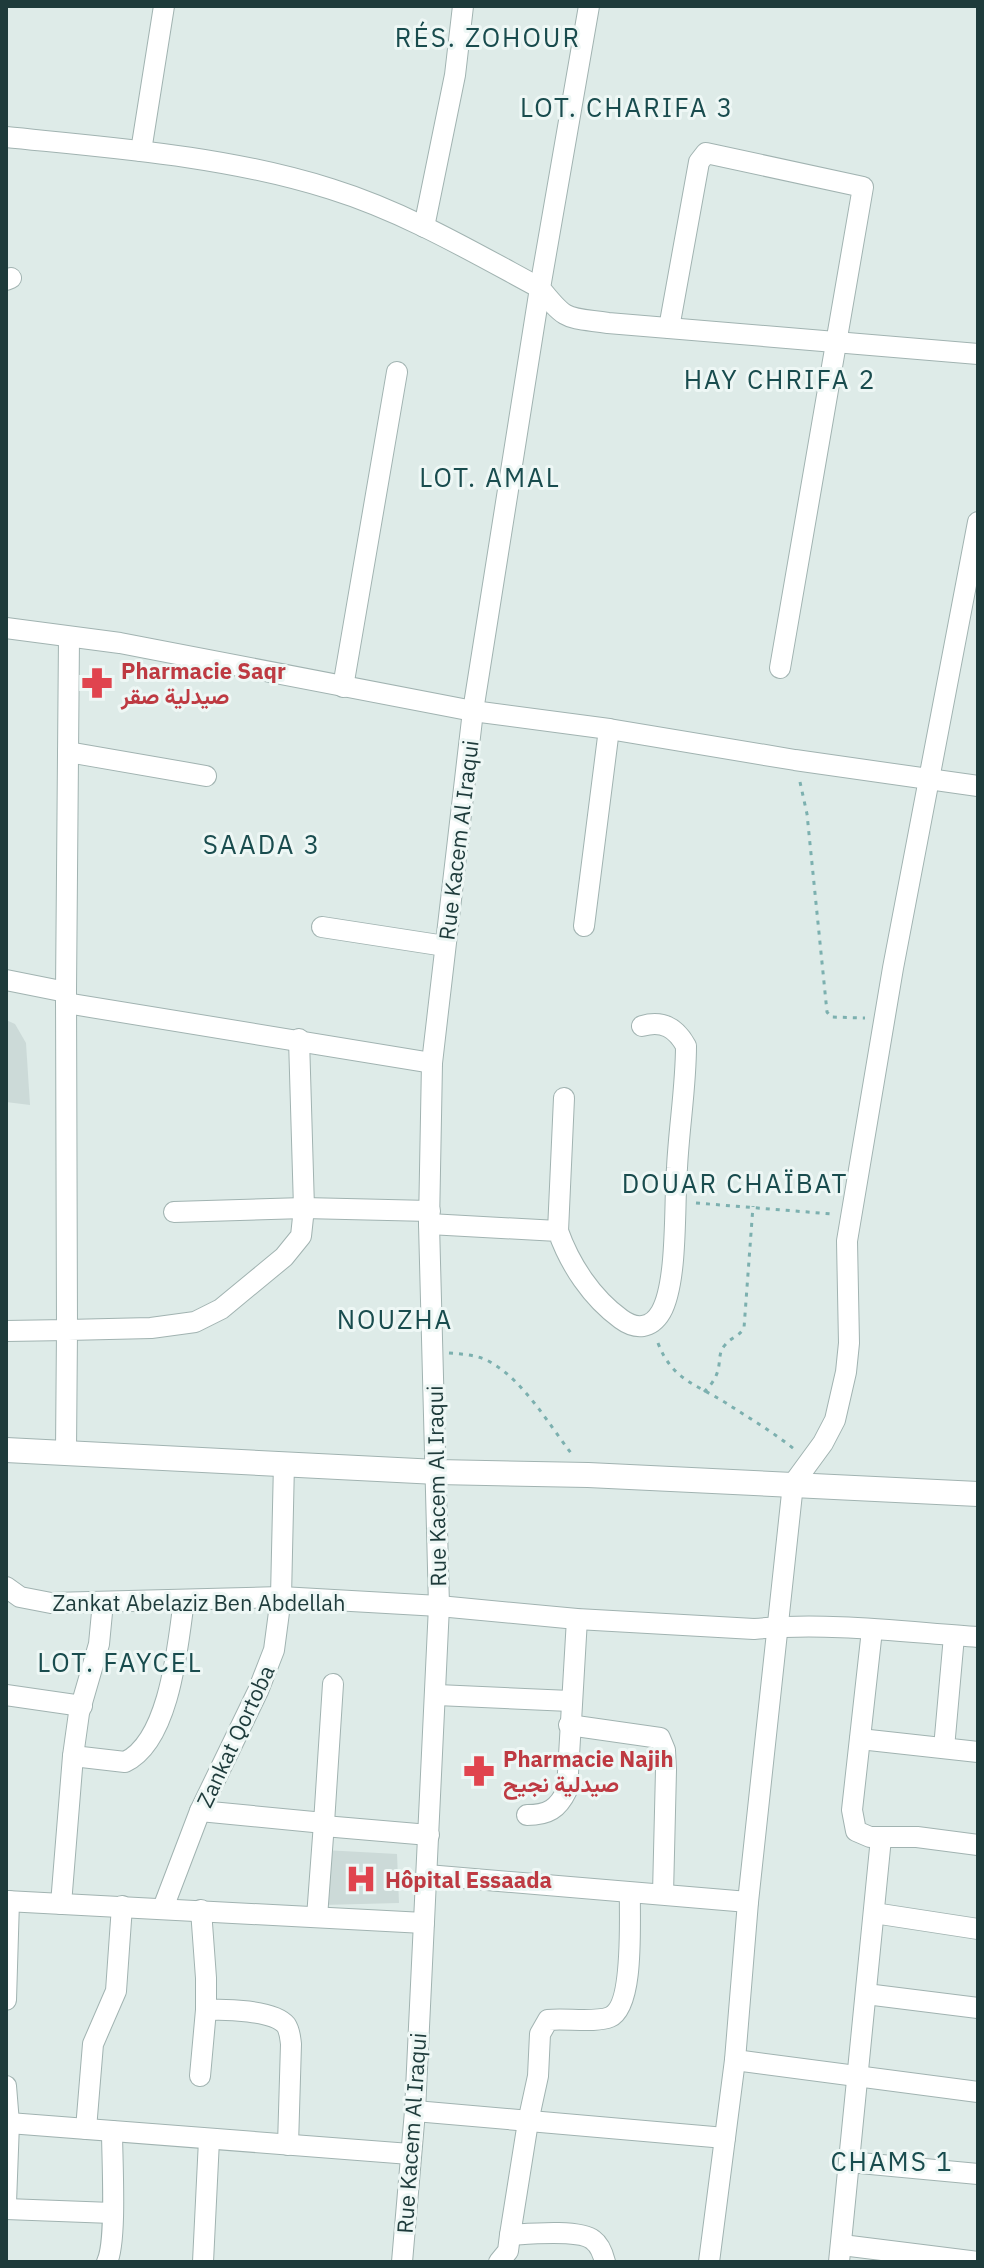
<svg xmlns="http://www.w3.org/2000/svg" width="984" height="2268" font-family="'IBM Plex Sans',Vazirmatn,sans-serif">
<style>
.built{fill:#ccdad8}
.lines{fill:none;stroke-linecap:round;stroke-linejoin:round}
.minor-casing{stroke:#a1b3b1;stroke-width:22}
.tertiary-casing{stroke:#a1b3b1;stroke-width:26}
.path{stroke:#7cb0af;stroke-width:3;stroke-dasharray:4 6;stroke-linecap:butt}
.minor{stroke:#fff;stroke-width:20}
.tertiary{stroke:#fff;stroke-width:24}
.labels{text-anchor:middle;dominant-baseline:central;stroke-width:6;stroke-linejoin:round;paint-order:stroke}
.health-label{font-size:22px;font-weight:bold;fill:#be3a42;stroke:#eef7f5;text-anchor:start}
.street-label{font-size:22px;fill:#1e3b3b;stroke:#eef7f5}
.quarter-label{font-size:26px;letter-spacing:2px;fill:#194c4e;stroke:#eef7f5}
</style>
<rect width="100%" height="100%" fill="#deebe8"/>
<!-- built -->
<g class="built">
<polygon points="6,1020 15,1024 26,1043 30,1105 6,1102"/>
<polygon points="324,1850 397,1854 399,1903 323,1905"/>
</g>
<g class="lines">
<defs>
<g id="minor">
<path d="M589 6 540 288C567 322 566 317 608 323L978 354"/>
<path d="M6 137C114 148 227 156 331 189 405 212 473 252 540 288L473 711 432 1063 429 1224 439 1606 415 2111 402 2262"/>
<polyline points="141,151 164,6"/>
<polyline points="424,227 455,75 463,6"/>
<polyline points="6,280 11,278"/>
<polyline points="669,328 699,162 706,153 863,187 780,668"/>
<polyline points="6,628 120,643 473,711 609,729 795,760 978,786"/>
<polyline points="343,687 397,372"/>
<polyline points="68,752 206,776"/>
<polyline points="584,926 609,729"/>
<polyline points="322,927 445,946"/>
<polyline points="6,980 66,992"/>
<polyline points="66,1003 432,1063"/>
<polyline points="174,1212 304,1208 430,1211"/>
<path d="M429 1224 558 1231C570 1265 592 1298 621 1319 636 1330 651 1329 661 1312 678 1282 674 1204 677 1168 679 1127 686 1086 686 1046 676 1028 663 1020 642 1026"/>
<polyline points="558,1231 564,1098"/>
<polyline points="6,1331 67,1330 66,992 69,637"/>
<polyline points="66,1451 67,1330 151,1328 195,1322 221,1309 284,1257 301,1236 304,1208 299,1039"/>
<path d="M6 1587 20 1597 51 1603 281 1597 439 1606 577 1619 754 1629C828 1622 904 1632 978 1637"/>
<polyline points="872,1630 852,1810 856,1831 870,1837 917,1837 978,1845"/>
<polyline points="6,1695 82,1706"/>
<polyline points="437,1695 570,1701"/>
<polyline points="569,1725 660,1738 665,1750 666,1770 663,1894"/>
<polyline points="860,1739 978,1752"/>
<polyline points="944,1748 954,1636"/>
<path d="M73 1756 125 1762C170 1741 178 1644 184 1600"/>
<polyline points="200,1811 324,1823 333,1684"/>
<path d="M527 1815C548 1815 558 1809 567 1790L577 1619"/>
<polyline points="324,1826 429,1835"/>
<polyline points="427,1875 748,1902"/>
<polyline points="6,1901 424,1923"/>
<polyline points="61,1904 73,1756 79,1713 99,1644 103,1602"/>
<polyline points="163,1908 200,1811 258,1691 274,1650 281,1597 284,1463"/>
<path d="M201 1910 206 1978V2010C224 2009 274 2010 286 2025 290 2031 290 2037 291 2044L288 2145"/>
<polyline points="874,1913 978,1929"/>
<polyline points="317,1917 324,1823"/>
<polyline points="866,1994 978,2008"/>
<polyline points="6,2000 9,1901"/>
<polyline points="735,2060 978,2092"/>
<polyline points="200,2076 206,2010"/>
<polyline points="6,2086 9,2123 6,2203"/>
<polyline points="415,2111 725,2138"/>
<polyline points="9,2123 410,2154"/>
<polyline points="86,2129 93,2044 116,1991 122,1906"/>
<polyline points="849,2162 978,2174"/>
<polyline points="6,2209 112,2213"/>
<polyline points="842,2245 978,2262"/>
<path d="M107 2262C117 2241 112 2159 112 2131"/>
<polyline points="203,2262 209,2140"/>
<polyline points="499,2262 508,2251 510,2235"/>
<path d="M605 2262C603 2254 600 2245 593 2240 579 2229 528 2234 510 2235L528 2122 538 2076 540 2034 548 2020C565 2018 596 2023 610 2017 635 2006 629 1918 630 1893"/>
<polyline points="709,2262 735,2060 748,1902 793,1484 823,1443 835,1420 846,1372 849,1343 847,1241 893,968 978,522"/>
<polyline points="839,2262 881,1838"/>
</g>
<polyline id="tertiary" points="6,1450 437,1472 588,1475 978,1494"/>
</defs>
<!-- minor casing -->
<use href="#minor" class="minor-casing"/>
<!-- tertiary casing -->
<use href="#tertiary" class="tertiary-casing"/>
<!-- path -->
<g class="path">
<polyline points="800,782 807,814 827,1012 831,1017 865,1018"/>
<polyline points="696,1203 832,1214"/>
<path d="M658 1343C672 1380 696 1384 726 1403 749 1418 773 1432 794 1449"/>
<path d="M449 1353C464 1354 479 1355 492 1363 525 1383 548 1423 571 1453"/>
<path d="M704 1392C727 1370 714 1357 725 1345 731 1337 739 1337 744 1328L753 1206"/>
</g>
<!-- minor -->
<use href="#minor" class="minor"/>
<!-- tertiary -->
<use href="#tertiary" class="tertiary"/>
</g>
<!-- icons -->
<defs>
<symbol id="pharmacy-bare" viewBox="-9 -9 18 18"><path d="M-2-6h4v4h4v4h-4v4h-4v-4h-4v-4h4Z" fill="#e0444e" stroke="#eef7f5" stroke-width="2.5" paint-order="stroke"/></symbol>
<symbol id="hospital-bare" viewBox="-9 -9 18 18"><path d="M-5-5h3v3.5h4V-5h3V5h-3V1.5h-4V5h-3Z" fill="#e0444e" stroke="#eef7f5" stroke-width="2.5" paint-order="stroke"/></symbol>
</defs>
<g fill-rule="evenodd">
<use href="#pharmacy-bare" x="75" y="661" width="44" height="44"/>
<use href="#pharmacy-bare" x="457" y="1749" width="44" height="44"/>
<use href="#hospital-bare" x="339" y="1857" width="44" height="44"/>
</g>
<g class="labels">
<!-- health labels -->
<g class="health-label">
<text x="121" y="670">Pharmacie Saqr<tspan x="121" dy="25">صيدلية صقر</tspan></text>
<text x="503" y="1758">Pharmacie Najih<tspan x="503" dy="25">صيدلية نجيح</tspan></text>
<text x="385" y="1879">Hôpital Essaada</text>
</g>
<!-- street labels -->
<g class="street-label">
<text transform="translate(458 840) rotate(-83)">Rue Kacem Al Iraqui</text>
<text transform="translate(436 1486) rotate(-91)">Rue Kacem Al Iraqui</text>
<text x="199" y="1602">Zankat Abelaziz Ben Abdellah</text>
<text transform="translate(235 1736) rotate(-65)">Zankat Qortoba</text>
<text transform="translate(411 2133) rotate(-86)">Rue Kacem Al Iraqui</text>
</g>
<!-- quarter labels -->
<g class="quarter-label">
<text x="488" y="37">RÉS. ZOHOUR</text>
<text x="627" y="107">LOT. CHARIFA 3</text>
<text x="780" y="379">HAY CHRIFA 2</text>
<text x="490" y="477">LOT. AMAL</text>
<text x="262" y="844">SAADA 3</text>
<text x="735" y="1183">DOUAR CHAÏBAT</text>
<text x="395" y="1319">NOUZHA</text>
<text x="120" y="1662">LOT. FAYCEL</text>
<text x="892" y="2161">CHAMS 1</text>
</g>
</g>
<!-- border -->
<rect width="984" height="2268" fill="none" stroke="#1e3b3b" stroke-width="16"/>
</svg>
